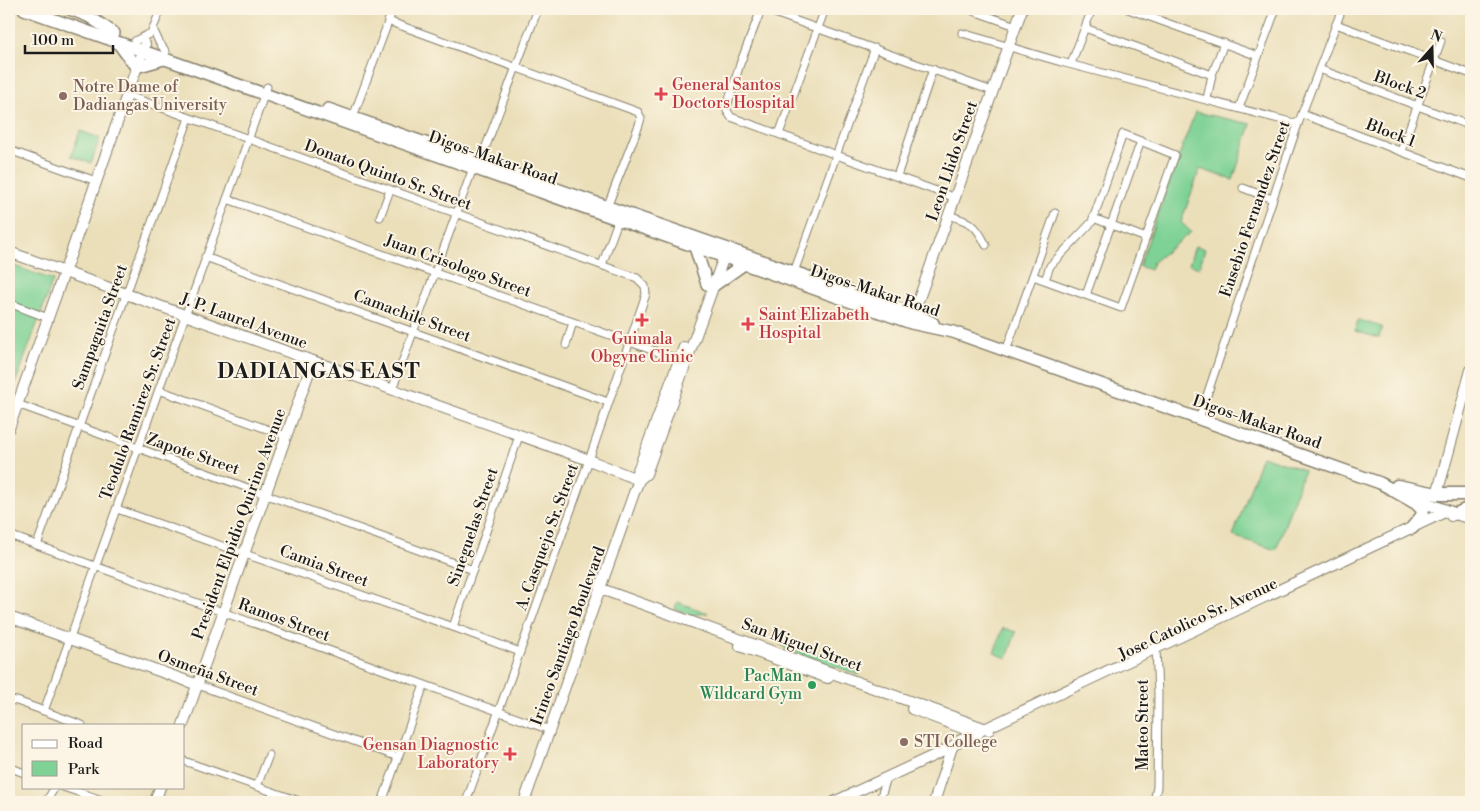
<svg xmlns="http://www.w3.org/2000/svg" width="1480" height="811" font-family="'Libre Bodoni',serif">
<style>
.green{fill:#7ed295;stroke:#4d7758}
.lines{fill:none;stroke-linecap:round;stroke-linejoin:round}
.street-casing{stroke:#847e6b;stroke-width:9}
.secondary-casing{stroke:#847e6b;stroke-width:12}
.primary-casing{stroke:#847e6b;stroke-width:14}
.highway-casing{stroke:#847e6b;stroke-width:15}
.street{stroke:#fff;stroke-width:7}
.secondary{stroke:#fff;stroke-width:10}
.primary{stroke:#fff;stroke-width:11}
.highway{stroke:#fff;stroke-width:12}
.health-dot{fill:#e0444e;stroke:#fcf5e5;stroke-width:2}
.education-dot{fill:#8d6e63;stroke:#fcf5e5;stroke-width:2}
.leisure-dot{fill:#2e9e5b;stroke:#fcf5e5;stroke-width:2}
.labels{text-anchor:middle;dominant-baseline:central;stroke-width:4;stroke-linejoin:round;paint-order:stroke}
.health-label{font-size:16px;fill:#be3a42;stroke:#fcf5e5;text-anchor:start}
.street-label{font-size:16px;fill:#1c1c1c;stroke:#fcf5e5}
.education-label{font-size:16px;fill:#785e54;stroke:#fcf5e5;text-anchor:start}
.leisure-label{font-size:16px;fill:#27864d;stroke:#fcf5e5;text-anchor:end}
.district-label{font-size:21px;font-weight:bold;letter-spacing:1px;fill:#1c1c1c;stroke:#fcf5e5}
</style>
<rect width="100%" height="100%" fill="#fcf5e5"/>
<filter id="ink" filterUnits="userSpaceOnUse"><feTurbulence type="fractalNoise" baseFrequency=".02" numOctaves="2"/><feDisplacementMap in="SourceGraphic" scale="10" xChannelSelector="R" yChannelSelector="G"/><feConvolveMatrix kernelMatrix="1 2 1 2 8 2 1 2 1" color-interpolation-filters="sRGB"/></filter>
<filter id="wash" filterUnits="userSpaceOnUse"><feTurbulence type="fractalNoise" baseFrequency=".0096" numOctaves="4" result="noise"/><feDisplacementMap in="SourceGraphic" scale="20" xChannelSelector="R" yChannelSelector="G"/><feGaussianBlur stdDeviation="1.12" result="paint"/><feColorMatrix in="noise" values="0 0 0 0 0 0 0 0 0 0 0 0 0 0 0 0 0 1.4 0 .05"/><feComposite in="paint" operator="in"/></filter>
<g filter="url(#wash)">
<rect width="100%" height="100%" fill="#ebdfba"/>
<!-- green -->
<g class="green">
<polygon points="1195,112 1251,124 1233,180 1200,169 1181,222 1191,232 1153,262 1150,270 1139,266"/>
<polygon points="80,131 100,138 91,163 71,156"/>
<polygon points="1195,246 1205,249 1199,268 1189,264"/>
<polygon points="9,264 53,280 10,398 9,398"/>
<polygon points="1358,320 1382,327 1379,338 1355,331"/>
<polygon points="1262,456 1304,470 1276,550 1233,536"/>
<polygon points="677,602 708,613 691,615 675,609"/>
<polygon points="1003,628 1016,632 1007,658 994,653"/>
<polygon points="774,638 861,669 859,675 786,649"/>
</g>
</g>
<g filter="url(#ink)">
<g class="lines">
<defs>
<g id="street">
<polyline points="968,9 1016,26"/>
<polyline points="1128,9 1258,56"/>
<polyline points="388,21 638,112 641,118 639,125 606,210"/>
<polyline points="1336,24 1471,74"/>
<polyline points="1085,28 1212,75"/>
<polyline points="153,29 159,42 166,52"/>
<polyline points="962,33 1061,62 1298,124"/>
<polyline points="135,41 151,33 161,9"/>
<polyline points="1071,64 1092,9"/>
<polyline points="1319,69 1471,126"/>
<polyline points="126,95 637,278 645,286 646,294 589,460 466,802"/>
<polyline points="1207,99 1212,75 1224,43"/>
<polyline points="1239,108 1276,9"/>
<polyline points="1302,114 1471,178"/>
<polyline points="353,117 393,9"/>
<polyline points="779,134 825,9"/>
<polyline points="9,150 96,181"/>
<polyline points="1401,151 1441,41"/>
<polyline points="897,176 933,69"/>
<polyline points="1243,188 1272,199"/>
<polyline points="956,198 731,117 727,111 727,106 740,64 759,15 760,12 766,10 992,91"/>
<polyline points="227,199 683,361"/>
<path d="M949 215C972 223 975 223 986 245"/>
<polyline points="380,217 390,190"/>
<polyline points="1093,218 1146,238"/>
<polyline points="205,257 608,402"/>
<polyline points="602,265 619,218"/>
<polyline points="794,272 875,48"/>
<polyline points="1033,276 1121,308 1175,155 1123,134 1092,222 1050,266 1045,280"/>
<polyline points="1086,295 1141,141"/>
<polyline points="9,303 48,318"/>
<polyline points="566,345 573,322"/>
<polyline points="1006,351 1055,213"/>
<polyline points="159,390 286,436"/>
<polyline points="392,390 473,168 480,162 538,9"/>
<polyline points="9,401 473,570"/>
<polyline points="1199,419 1298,124 1342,9"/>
<polyline points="117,509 453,627 520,652"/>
<polyline points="9,535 550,730"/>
<polyline points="37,545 189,118"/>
<polyline points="453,627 519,436"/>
<polyline points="198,685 398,757"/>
<polyline points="9,700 17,701 82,725"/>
<polyline points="44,711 267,87"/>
<polyline points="184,761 302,802"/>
<polyline points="9,767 24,773"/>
<polyline points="257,786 269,755"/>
<polyline points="63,787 108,802"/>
<polyline points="46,802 55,787"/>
<polyline points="382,802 424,685"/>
<polyline points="879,802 887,778"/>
<polyline points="1154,802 1157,787 1158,694 1156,648"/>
</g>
<g id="secondary">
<polyline points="9,252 589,460 639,480"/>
<polyline points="911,321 1022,9"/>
<polyline points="9,428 145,44"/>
<polyline points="639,480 637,472 640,465 684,347"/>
<polyline points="1437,494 1471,370"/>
<polyline points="1451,516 1455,514 1471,519"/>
<polyline points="601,589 989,730"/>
<polyline points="9,617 198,685"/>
<polyline points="740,646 828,678"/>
<polyline points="912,709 978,734"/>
<polyline points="183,725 313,361"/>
<polyline points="155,802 160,787"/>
<polyline points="524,802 634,493 639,480 646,474 726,251"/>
<polyline points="834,802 952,747 959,741 1447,511"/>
<polyline points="934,802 952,747"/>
</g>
<g id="primary">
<polyline points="24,9 911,323 953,332 1380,483 1395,491 1455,514 1471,507"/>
<polyline points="70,9 88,16 114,33"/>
<polyline points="119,44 136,67 164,59"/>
<polyline points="328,109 914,314 933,323"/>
<polyline points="695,247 707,284"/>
<polyline points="713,286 744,264"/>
</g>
<g id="highway">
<polyline points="1397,486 1437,494 1471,494"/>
<polyline points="1395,491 1416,503 1423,510 1422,516 1412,528"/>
</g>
</defs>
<!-- street casing -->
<use href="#street" class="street-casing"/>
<!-- secondary casing -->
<use href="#secondary" class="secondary-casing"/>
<!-- primary casing -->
<use href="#primary" class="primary-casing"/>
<!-- highway casing -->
<use href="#highway" class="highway-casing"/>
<!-- street -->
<use href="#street" class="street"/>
<!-- secondary -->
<use href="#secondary" class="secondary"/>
<!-- primary -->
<use href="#primary" class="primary"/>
<!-- highway -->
<use href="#highway" class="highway"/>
</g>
</g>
<!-- markers -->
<g class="health-dot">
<path d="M658.5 86.5h5v5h5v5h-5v5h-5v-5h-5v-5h5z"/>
<path d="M639.5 312.5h5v5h5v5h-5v5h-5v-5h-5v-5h5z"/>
<path d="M745.5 316.5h5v5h5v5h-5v5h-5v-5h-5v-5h5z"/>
<path d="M507.5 746.5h5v5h5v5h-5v5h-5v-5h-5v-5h5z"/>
</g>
<g class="education-dot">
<circle cx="63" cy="96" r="5"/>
<circle cx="904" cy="742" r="5"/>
</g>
<circle class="leisure-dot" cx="812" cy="685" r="5"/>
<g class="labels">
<!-- health labels -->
<g class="health-label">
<text x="672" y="85">General Santos<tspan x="672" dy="18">Doctors Hospital</tspan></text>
<text x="759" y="315">Saint Elizabeth<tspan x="759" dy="18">Hospital</tspan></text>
<text x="642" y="339" text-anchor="middle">Guimala<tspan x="642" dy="18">Obgyne Clinic</tspan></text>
<text x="499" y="745" text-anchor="end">Gensan Diagnostic<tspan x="499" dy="18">Laboratory</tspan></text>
</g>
<!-- street labels -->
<g class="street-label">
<text transform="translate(1400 85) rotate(20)">Block 2</text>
<text transform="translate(1391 133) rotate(21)">Block 1</text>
<text transform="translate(493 158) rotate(19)">Digos-Makar Road</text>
<text transform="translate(952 161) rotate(-71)">Leon Llido Street</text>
<text transform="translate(388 175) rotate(20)">Donato Quinto Sr. Street</text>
<text transform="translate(1255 209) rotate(-71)">Eusebio Fernandez Street</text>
<text transform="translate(458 266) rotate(20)">Juan Crisologo Street</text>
<text transform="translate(875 291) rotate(18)">Digos-Makar Road</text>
<text transform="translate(412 316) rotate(20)">Camachile Street</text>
<text transform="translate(244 321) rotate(20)">J. P. Laurel Avenue</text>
<text transform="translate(100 327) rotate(-70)">Sampaguita Street</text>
<text transform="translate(138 409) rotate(-70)">Teodulo Ramirez Sr. Street</text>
<text transform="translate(1257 422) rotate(19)">Digos-Makar Road</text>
<text transform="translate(193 454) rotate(19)">Zapote Street</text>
<text transform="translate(239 524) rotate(-70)">President Elpidio Quirino Avenue</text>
<text transform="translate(473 527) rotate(-71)">Sineguelas Street</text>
<text transform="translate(547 537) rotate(-70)">A. Casquejo Sr. Street</text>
<text transform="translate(324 566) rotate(20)">Camia Street</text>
<text transform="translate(1198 619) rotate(-25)">Jose Catolico Sr. Avenue</text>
<text transform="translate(284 620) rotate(20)">Ramos Street</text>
<text transform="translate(568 636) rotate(-70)">Irineo Santiago Boulevard</text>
<text transform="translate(802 645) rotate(20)">San Miguel Street</text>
<text transform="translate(208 673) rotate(20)">Osmeña Street</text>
<text transform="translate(1143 725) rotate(-90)">Mateo Street</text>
</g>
<!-- education labels -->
<g class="education-label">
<text x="73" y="87">Notre Dame of<tspan x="73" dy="18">Dadiangas University</tspan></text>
<text x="914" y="742">STI College</text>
</g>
<!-- leisure labels -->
<g class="leisure-label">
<text x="802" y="676">PacMan<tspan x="802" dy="18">Wildcard Gym</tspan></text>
</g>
<!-- district labels -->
<g class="district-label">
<text x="319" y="372">DADIANGAS EAST</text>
</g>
</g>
<!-- margin -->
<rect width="1480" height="811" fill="none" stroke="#fcf5e5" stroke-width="30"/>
<!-- legend -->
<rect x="22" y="724" width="162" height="65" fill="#fcf5e5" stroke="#a29e95"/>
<rect x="32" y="740" width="25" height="8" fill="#ffffff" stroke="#a29e95"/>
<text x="68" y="748" font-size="15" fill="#1c1c1c">Road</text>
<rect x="32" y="761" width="25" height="15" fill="#7ed295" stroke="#a29e95"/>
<text x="68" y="774" font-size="15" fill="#1c1c1c">Park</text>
<!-- north arrow -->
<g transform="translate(1432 48) rotate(20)" stroke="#fcf5e5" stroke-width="4" paint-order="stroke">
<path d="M0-4L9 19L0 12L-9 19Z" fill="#1c1c1c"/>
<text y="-8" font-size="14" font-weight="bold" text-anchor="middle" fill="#1c1c1c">N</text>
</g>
<!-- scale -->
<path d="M25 45v8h88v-8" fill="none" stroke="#1c1c1c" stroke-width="2.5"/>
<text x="32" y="45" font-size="15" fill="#1c1c1c" stroke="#fcf5e5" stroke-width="4" paint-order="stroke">100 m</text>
</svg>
